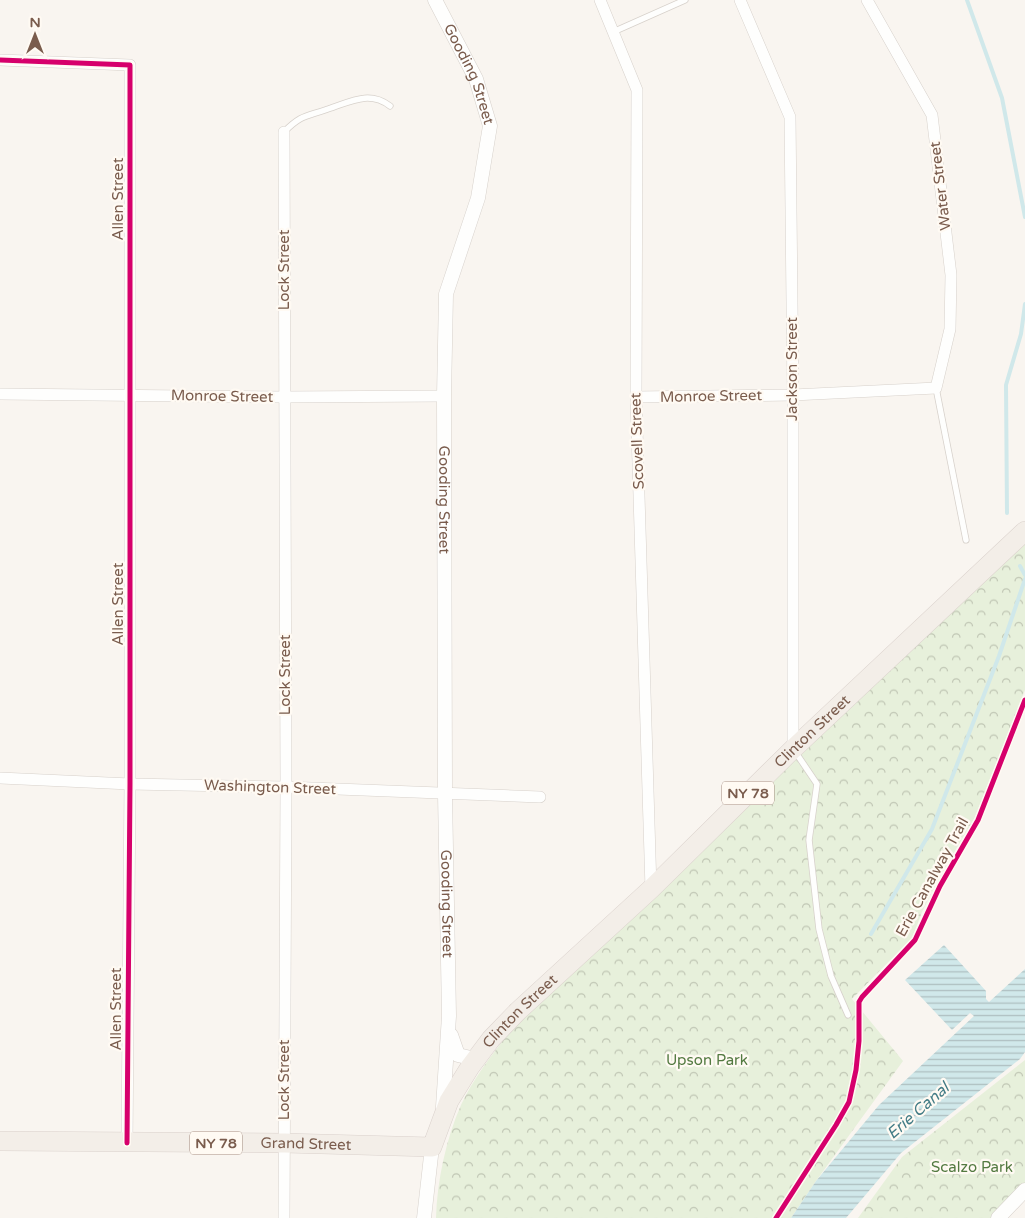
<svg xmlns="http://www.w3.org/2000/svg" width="1025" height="1218" font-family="'Varela Round',sans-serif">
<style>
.park{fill:url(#park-crowns)}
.water{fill:url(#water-rules)}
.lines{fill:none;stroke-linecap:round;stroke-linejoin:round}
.stream{stroke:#d0e8ea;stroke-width:4}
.service-casing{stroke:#d7d1cb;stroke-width:7}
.minor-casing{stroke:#d7d1cb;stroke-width:12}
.tertiary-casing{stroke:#d7d1cb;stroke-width:15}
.primary-casing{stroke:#dad1cc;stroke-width:20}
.service{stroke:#fefefd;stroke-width:5.5}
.minor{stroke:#fefefd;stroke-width:11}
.tertiary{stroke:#fefefd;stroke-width:14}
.primary{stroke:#f3eee8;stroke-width:19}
.cycleway-casing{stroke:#fffaf3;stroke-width:8}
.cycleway{stroke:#d6006c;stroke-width:5}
.labels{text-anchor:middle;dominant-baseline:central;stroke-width:4.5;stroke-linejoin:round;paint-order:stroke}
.shield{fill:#fffaf3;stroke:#a28b7f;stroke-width:1}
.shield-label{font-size:14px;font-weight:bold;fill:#7a5c4d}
.street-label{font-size:15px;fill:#7a5c4d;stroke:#fffaf3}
.park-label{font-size:15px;fill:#537a41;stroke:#fffaf3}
.water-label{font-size:16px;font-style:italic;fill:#437c86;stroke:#fffaf3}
</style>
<defs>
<pattern id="park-crowns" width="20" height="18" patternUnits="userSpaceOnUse" patternTransform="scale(1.25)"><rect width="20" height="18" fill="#e7f0db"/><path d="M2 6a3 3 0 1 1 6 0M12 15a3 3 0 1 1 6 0" fill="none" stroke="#c0c6b4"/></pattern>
<pattern id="water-rules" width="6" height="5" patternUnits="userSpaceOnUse" patternTransform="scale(1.25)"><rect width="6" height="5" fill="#d0e8ea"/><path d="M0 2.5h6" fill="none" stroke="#aebfc0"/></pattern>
</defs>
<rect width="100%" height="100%" fill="#f9f5f0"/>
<!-- park -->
<g class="park">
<path d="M1025 531V690L975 817 939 878 922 912 912 938 852 999 903 1061 816 1181 791 1218H436C437 1181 446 1139 461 1105 473 1079 491 1056 508 1034Z"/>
<polygon points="1025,1060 1025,1186 994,1218 858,1218 902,1157"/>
</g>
<!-- water -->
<polygon class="water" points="944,945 986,991 986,999 989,1002 1025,969 1025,1052 1020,1059 901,1153 846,1218 791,1218 816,1181 879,1105 974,1016 970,1013 952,1030 905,980"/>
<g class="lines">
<!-- stream -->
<g class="stream">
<polyline points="967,0 1002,98 1025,217"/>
<polyline points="1007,513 1006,385 1021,334 1025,304"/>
<polyline points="1020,566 1025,575"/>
<polyline points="871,934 932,829 999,656 1025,579"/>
</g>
<defs>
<g id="service">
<polyline points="613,32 685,0"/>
<path d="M284 132C302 114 306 117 328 109 350 102 369 90 390 106"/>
<polyline points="936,388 966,540"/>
<polyline points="794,750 817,784 809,840 819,929 831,976 848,1015"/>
</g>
<g id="minor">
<polyline points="600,0 637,90 636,397 651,889"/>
<polyline points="740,0 790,117 793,395 793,749"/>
<polyline points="0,60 130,65 130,784 127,1143"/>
<polyline points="0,394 284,397 444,396"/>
<polyline points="636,397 793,395 936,388 950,329 951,275 932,115 867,0"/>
<polyline points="0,778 130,784 286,787 540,797"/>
<polyline points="284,1218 286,787 284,132"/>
</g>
<g id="tertiary">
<path id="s1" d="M435 0 476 79 490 126 478 198 446 294 444 396 445 794 449 1016 443 1107"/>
<polyline points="451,1035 458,1055 475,1059"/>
<polyline points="424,1218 432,1147"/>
<polyline points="998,1218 1025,1190"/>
</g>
<g id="primary">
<path id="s2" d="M0 1141 284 1143 432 1147 449 1101 470 1067 491 1039 518 1011 651 889 793 749 1025 531"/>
</g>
</defs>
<!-- service casing -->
<use href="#service" class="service-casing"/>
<!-- minor casing -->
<use href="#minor" class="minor-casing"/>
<!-- tertiary casing -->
<use href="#tertiary" class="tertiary-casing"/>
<!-- primary casing -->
<use href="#primary" class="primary-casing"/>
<!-- service -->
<use href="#service" class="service"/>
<!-- minor -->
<use href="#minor" class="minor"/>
<!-- tertiary -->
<use href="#tertiary" class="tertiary"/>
<!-- primary -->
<use href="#primary" class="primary"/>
<defs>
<g id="cycleway">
<polyline points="0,60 130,65 130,784 127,1143"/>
<polyline points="776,1218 836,1125 849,1102 856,1070 859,1041 859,1002 862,997 915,940 940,886 978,820 1025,700"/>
</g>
</defs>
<!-- cycleway casing -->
<use href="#cycleway" class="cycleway-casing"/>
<!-- cycleway -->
<use href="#cycleway" class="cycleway"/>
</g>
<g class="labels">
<!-- shield labels -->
<g class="shield">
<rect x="722" y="781.5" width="52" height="23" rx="4"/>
<rect x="190" y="1131.5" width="52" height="23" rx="4"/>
</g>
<g class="shield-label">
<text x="748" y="793">NY 78</text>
<text x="216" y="1143">NY 78</text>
</g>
<!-- street labels -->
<g class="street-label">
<text stroke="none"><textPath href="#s1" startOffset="82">Gooding Street</textPath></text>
<text transform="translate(940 186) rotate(-97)">Water Street</text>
<text transform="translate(118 199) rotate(-90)">Allen Street</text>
<text transform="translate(284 270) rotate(-90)">Lock Street</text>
<text transform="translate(792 369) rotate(-90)">Jackson Street</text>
<text transform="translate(222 396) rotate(1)">Monroe Street</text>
<text transform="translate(711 396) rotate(-1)">Monroe Street</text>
<text transform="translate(637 441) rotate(-92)">Scovell Street</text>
<text stroke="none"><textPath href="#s1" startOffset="518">Gooding Street</textPath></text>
<text transform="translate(118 604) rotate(-90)">Allen Street</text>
<text transform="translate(285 675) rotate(-90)">Lock Street</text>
<text stroke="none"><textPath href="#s2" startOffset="1001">Clinton Street</textPath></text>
<text transform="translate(270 787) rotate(2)">Washington Street</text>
<text transform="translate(932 877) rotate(-61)">Erie Canalway Trail</text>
<text stroke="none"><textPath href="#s1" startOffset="922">Gooding Street</textPath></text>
<text transform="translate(116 1009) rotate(-90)">Allen Street</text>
<text stroke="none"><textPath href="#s2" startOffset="596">Clinton Street</textPath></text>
<text transform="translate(284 1080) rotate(-90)">Lock Street</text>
<text stroke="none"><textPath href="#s2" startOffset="306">Grand Street</textPath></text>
</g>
<!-- park labels -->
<g class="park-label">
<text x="707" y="1060">Upson Park</text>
<text x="972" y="1167">Scalzo Park</text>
</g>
<!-- water labels -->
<g class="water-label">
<text transform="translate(918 1111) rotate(-41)">Erie Canal</text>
</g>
</g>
<!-- north arrow -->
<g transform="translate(35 35)" stroke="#fffaf3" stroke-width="4" paint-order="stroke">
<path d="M0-4L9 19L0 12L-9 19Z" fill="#7a5c4d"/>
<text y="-8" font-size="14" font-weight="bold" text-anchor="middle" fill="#7a5c4d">N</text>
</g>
</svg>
